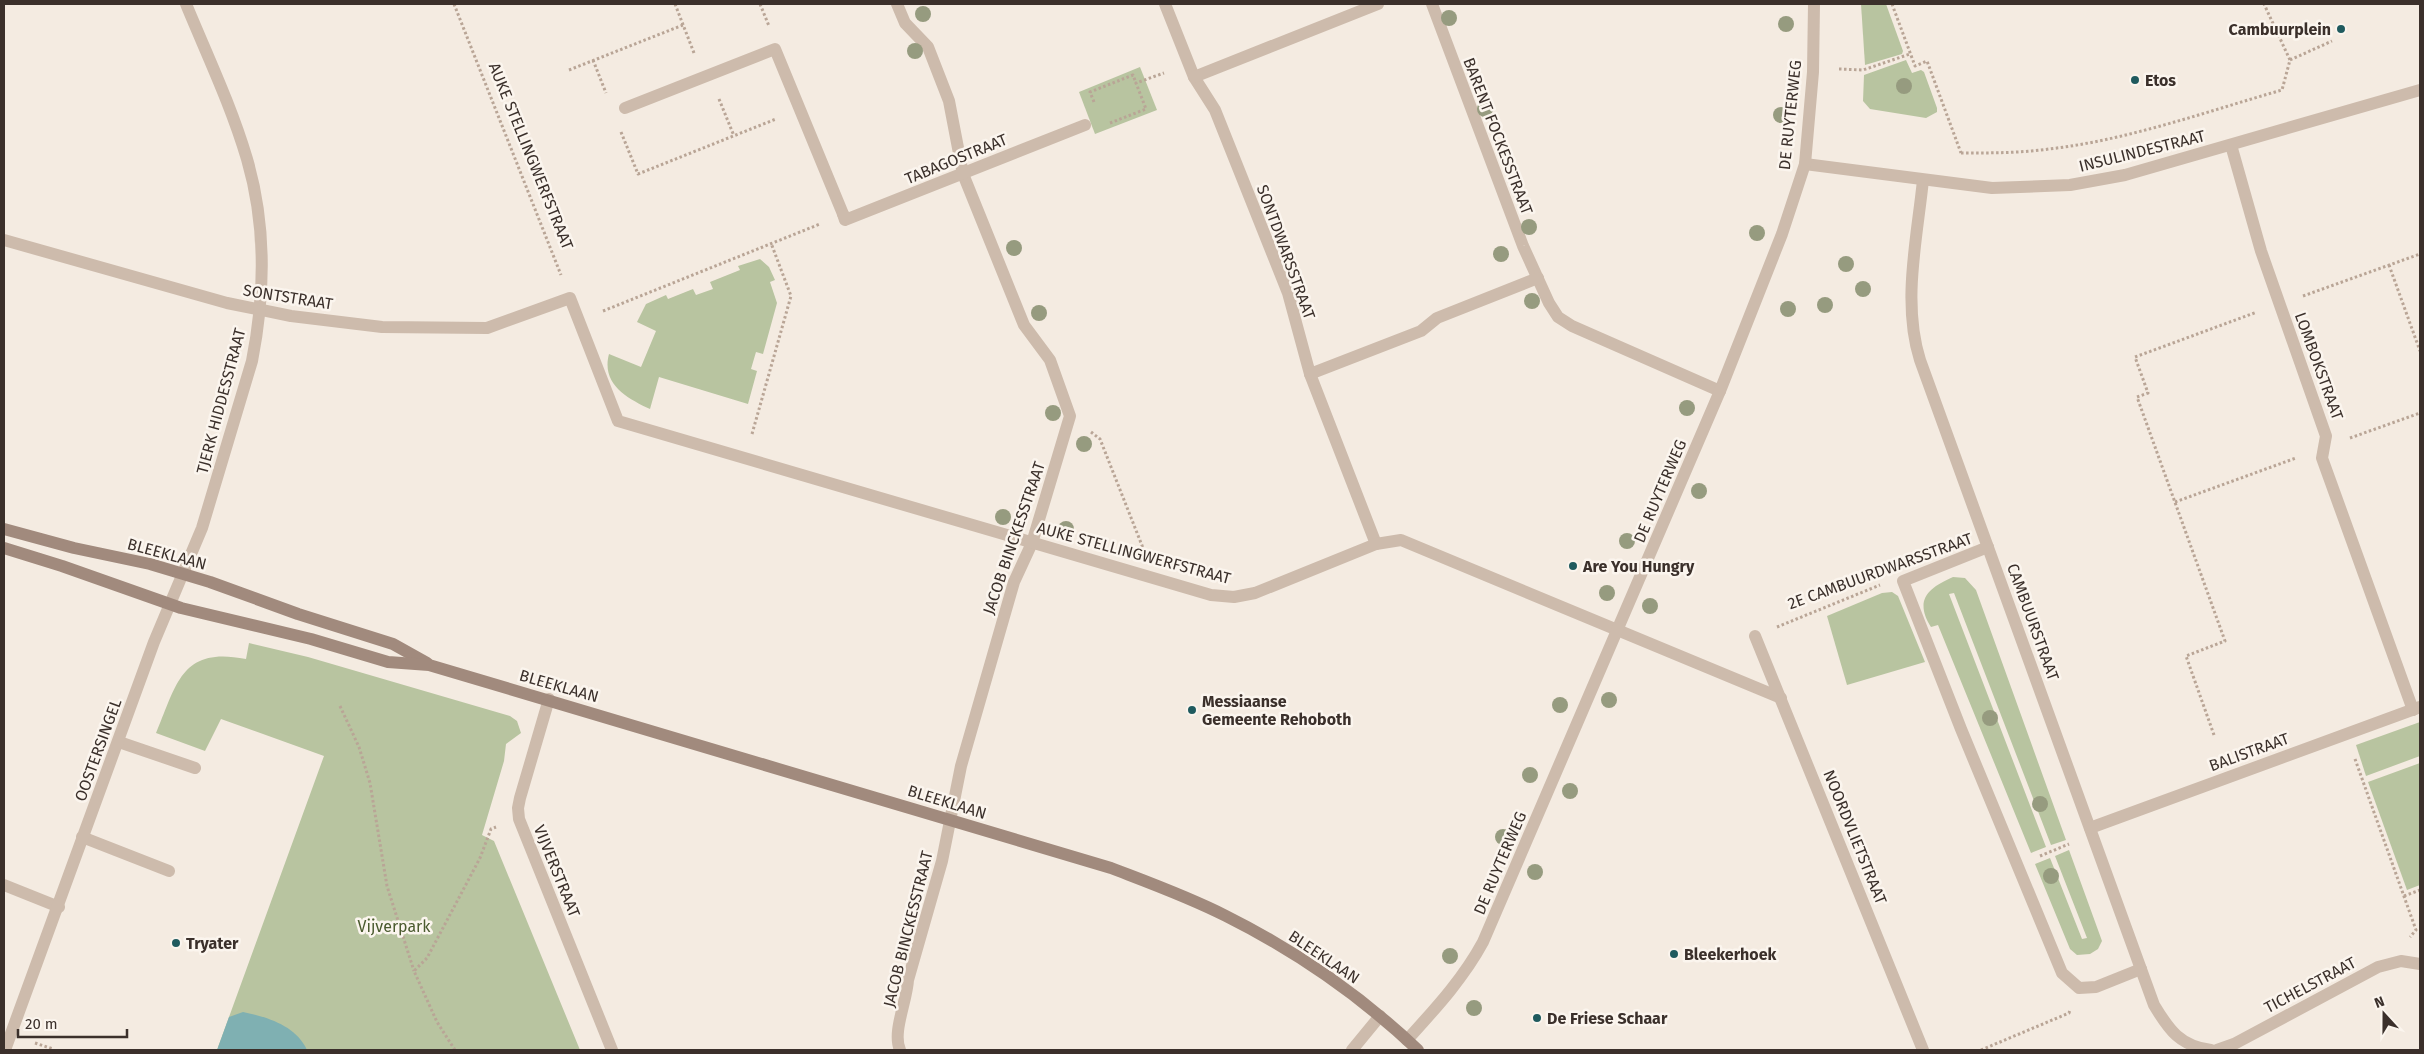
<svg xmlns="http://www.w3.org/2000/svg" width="2424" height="1054" font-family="'Fira Sans',sans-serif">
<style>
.green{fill:#b8c4a0}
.water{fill:#7fb0b2}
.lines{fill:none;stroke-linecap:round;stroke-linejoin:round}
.path{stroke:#b9a596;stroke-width:3;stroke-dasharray:2.5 2.5;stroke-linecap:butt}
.lane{stroke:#cdbbac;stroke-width:12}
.street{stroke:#cdbbac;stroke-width:12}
.secondary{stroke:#a18a7d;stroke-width:12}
.tree{fill:#969b7f}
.poi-dot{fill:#1f5a5e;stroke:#fbf5ee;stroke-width:2}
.labels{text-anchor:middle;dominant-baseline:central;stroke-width:5;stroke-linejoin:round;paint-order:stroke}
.poi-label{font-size:16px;font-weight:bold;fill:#3b302b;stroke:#fbf5ee;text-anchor:start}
.street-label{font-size:16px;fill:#3b302b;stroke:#fbf5ee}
.park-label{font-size:16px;fill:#4a5a2e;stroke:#fbf5ee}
</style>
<rect width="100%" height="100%" fill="#f4ebe1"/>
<!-- green -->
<g class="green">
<polygon points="1861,4 1886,4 1903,51 1902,54 1865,65"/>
<polygon points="1906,60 1912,73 1921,70 1924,72 1937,108 1937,112 1926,118 1870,109 1863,101 1864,75"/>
<polygon points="1140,67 1157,110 1095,134 1079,92"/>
<path d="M760 259 769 267 775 280 770 282 777 303 763 354 756 352 751 369 757 371 748 404 659 377 650 409C627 398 601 384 609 354L641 367 656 331 637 322 646 304 666 295 668 299 693 289 696 295 713 289 710 282 740 270 738 266Z"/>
<path d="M1953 577 1965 578 1976 590 2066 840 2051 845 1954 593 1949 594 2046 847 2031 853 1938 625 1931 627C1914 600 1928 588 1953 577Z"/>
<polygon points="1892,592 1898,596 1925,662 1847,685 1827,616 1882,593"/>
<path d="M249 643 308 657 510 716 517 721 521 733 506 744 504 761 482 835 494 841 580 1050H217L324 756 221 719 205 751 156 733C177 684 181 646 246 659Z"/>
<polygon points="2420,722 2420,756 2366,776 2356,745"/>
<polygon points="2420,763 2420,885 2407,890 2368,782"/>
<polygon points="2069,850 2102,941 2098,949 2090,954 2077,955 2070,949 2035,864 2050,858 2082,939 2087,938 2055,856"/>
</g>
<!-- water -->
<path class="water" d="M243 1012C268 1017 296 1026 307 1050H217L229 1017Z"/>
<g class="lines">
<!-- path -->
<g class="path">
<polyline points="454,4 561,275"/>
<polyline points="675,4 694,53"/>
<polyline points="760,4 769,26"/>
<polyline points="1892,4 1915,66 1927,61 1961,153"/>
<polyline points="593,60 606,93"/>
<polyline points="2290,60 2332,41"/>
<polyline points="1839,69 1863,70 1910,54"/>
<polyline points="569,70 683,25"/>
<polyline points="719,99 734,136"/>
<polyline points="1094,102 1090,92 1133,75 1136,83"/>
<polyline points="1110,123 1146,109 1136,83 1164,73"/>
<polyline points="621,132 638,174 776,119"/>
<path d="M1961 153C1991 153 2020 153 2049 149 2128 140 2205 112 2282 90L2290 60 2264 4"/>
<polyline points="2389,265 2420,351"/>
<polyline points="2303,296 2420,254"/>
<polyline points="603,311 820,224"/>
<polyline points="1091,432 1100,439 1143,548"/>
<polyline points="752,434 791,296 771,243"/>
<polyline points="2350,438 2420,413"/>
<polyline points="2175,502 2296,458"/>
<polyline points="1777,627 1880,585"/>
<polyline points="340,706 359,747 370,783 387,886 414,971"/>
<polyline points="2214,735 2186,656 2225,641 2137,397 2148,393 2135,357 2257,312"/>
<polyline points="2355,759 2416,930 2410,937"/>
<polyline points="2040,856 2069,844"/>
<polyline points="2404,896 2420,890"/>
<polyline points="35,1043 53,1049"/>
<polyline points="455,1050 437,1022 414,971 427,958 480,858 491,829 496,827"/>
<polyline points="1981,1050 2069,1013 2070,1010"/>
</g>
<!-- lane -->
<g class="lane">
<polyline points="625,108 775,49 843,214"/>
<polyline points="119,742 195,768"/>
<polyline points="82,837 169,871"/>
</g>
<!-- street -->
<g class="street">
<path d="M897 4 905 23 928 47 949 101 963 174 1024 325 1050 360 1070 416 1032 543 1014 582 961 766 942 861 908 980C907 1001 892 1032 900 1050"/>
<polyline points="1165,4 1194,77 1215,110 1288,293 1310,374 1376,544"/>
<polyline points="1432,4 1523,246 1549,303 1558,317 1572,326 1720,391"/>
<polyline points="1194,77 1378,4"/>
<polyline points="2231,145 2261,251 2326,436 2322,458 2413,710"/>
<polyline points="1805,164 1992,188 2070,185 2125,175 2420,90"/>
<path d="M1923 180C1917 239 1902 303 1920 360L2154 1005C2169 1030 2180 1046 2211 1050"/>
<polyline points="843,214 845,220 1085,125"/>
<polyline points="4,240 227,303 291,316 382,327 487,328 570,298 618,421 1211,595 1234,597 1255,593 1376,544 1401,540 1781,698"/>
<polyline points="1310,374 1421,331 1437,318 1538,278"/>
<polyline points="1988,547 1903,581 1961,729 2062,973 2079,988 2096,987 2141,969"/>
<polyline points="1755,636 1923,1050"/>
<polyline points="549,699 520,798 518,808 519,819 612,1050"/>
<polyline points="2090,828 2420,707"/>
<polyline points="4,885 59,907"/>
<path d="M1407 1040C1435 1009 1463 979 1483 942L1720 391 1782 234 1805 164 1813 72 1814 4"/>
<path d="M5 1050 154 642 202 528 252 361C265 295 266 224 247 159 231 105 207 55 186 4"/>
<polyline points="1352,1050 1380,1016"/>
<polyline points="2217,1050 2234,1044 2378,967 2401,961 2420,964"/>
</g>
<!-- secondary -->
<g class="secondary">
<polyline points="4,529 74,548 150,564 210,582 298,614 393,644 427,663"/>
<path d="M4 548 62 566 181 608 311 639 388 662 429 665 1111 868C1150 883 1189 897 1226 916 1296 951 1362 997 1418 1050"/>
</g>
</g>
<!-- trees -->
<g class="tree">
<circle cx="923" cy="14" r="8"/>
<circle cx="1449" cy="18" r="8"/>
<circle cx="1786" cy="24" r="8"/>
<circle cx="915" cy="51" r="8"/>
<circle cx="1904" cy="86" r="8"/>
<circle cx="1485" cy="109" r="8"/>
<circle cx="1781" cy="115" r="8"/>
<circle cx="1529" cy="227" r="8"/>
<circle cx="1757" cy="233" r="8"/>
<circle cx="1014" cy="248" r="8"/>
<circle cx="1501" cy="254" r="8"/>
<circle cx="1846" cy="264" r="8"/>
<circle cx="1863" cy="289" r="8"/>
<circle cx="1532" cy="301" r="8"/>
<circle cx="1825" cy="305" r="8"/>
<circle cx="1788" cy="309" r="8"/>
<circle cx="1039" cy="313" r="8"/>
<circle cx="1687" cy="408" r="8"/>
<circle cx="1053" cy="413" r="8"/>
<circle cx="1084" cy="444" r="8"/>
<circle cx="1699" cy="491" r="8"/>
<circle cx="1003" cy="517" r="8"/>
<circle cx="1066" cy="529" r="8"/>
<circle cx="1627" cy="541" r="8"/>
<circle cx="1607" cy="593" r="8"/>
<circle cx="1650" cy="606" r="8"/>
<circle cx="1609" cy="700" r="8"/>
<circle cx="1560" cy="705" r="8"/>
<circle cx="1990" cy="718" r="8"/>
<circle cx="1530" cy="775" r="8"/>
<circle cx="1570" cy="791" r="8"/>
<circle cx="2040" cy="804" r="8"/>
<circle cx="1503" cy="837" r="8"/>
<circle cx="1535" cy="872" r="8"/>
<circle cx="2051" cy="876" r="8"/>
<circle cx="1450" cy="956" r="8"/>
<circle cx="1474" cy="1008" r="8"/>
</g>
<!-- markers -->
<g class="poi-dot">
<circle cx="2341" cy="29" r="5"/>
<circle cx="2135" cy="80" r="5"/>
<circle cx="1573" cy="566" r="5"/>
<circle cx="1192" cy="710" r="5"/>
<circle cx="176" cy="943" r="5"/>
<circle cx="1674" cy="954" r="5"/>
<circle cx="1537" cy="1018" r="5"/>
</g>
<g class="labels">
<!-- poi labels -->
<g class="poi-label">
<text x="2331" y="29" text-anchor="end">Cambuurplein</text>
<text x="2145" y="80">Etos</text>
<text x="1583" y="566">Are You Hungry</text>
<text x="1202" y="701">Messiaanse<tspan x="1202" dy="18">Gemeente Rehoboth</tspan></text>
<text x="186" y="943">Tryater</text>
<text x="1684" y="954">Bleekerhoek</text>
<text x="1547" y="1018">De Friese Schaar</text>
</g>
<!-- street labels -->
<g class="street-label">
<text transform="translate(1790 115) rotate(-84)">DE RUYTERWEG</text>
<text transform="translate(1498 136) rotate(69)">BARENT FOCKESSTRAAT</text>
<text transform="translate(2142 151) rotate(-14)">INSULINDESTRAAT</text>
<text transform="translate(531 156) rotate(68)">AUKE STELLINGWERFSTRAAT</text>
<text transform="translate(956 159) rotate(-22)">TABAGOSTRAAT</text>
<text transform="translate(1286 252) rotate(70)">SONTDWARSSTRAAT</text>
<text transform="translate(288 297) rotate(9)">SONTSTRAAT</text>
<text transform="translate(2319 366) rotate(70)">LOMBOKSTRAAT</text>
<text transform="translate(221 401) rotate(-75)">TJERK HIDDESSTRAAT</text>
<text transform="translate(1660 491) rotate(-67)">DE RUYTERWEG</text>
<text transform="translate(1014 538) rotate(-71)">JACOB BINCKESSTRAAT</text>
<text transform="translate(1134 553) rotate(15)">AUKE STELLINGWERFSTRAAT</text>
<text transform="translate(167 554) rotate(15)">BLEEKLAAN</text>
<text transform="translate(1880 571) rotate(-20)">2E CAMBUURDWARSSTRAAT</text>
<text transform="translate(2033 622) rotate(70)">CAMBUURSTRAAT</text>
<text transform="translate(559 686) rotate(16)">BLEEKLAAN</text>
<text transform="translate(98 750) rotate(-70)">OOSTERSINGEL</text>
<text transform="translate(2249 752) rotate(-20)">BALISTRAAT</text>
<text transform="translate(947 802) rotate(17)">BLEEKLAAN</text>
<text transform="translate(1855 837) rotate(68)">NOORDVLIETSTRAAT</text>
<text transform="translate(1500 863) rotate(-67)">DE RUYTERWEG</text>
<text transform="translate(557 871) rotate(68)">VIJVERSTRAAT</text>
<text transform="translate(908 929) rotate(-76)">JACOB BINCKESSTRAAT</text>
<text transform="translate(1324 957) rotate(34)">BLEEKLAAN</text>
<text transform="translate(2310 985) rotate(-28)">TICHELSTRAAT</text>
</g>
<!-- park labels -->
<g class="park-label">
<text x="394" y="926">Vijverpark</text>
</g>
</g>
<!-- border -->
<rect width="2424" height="1054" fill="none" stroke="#3b302b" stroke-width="10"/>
<!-- north arrow -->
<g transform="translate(2384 1014) rotate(339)" stroke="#fbf5ee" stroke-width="4" paint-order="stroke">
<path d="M0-4L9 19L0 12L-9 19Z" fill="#3b302b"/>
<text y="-8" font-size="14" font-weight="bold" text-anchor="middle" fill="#3b302b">N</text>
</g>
<!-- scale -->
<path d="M18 1029v8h109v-8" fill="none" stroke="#3b302b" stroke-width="2.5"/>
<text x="25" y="1029" font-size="15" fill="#3b302b" stroke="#fbf5ee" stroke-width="4" paint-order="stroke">20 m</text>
</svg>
